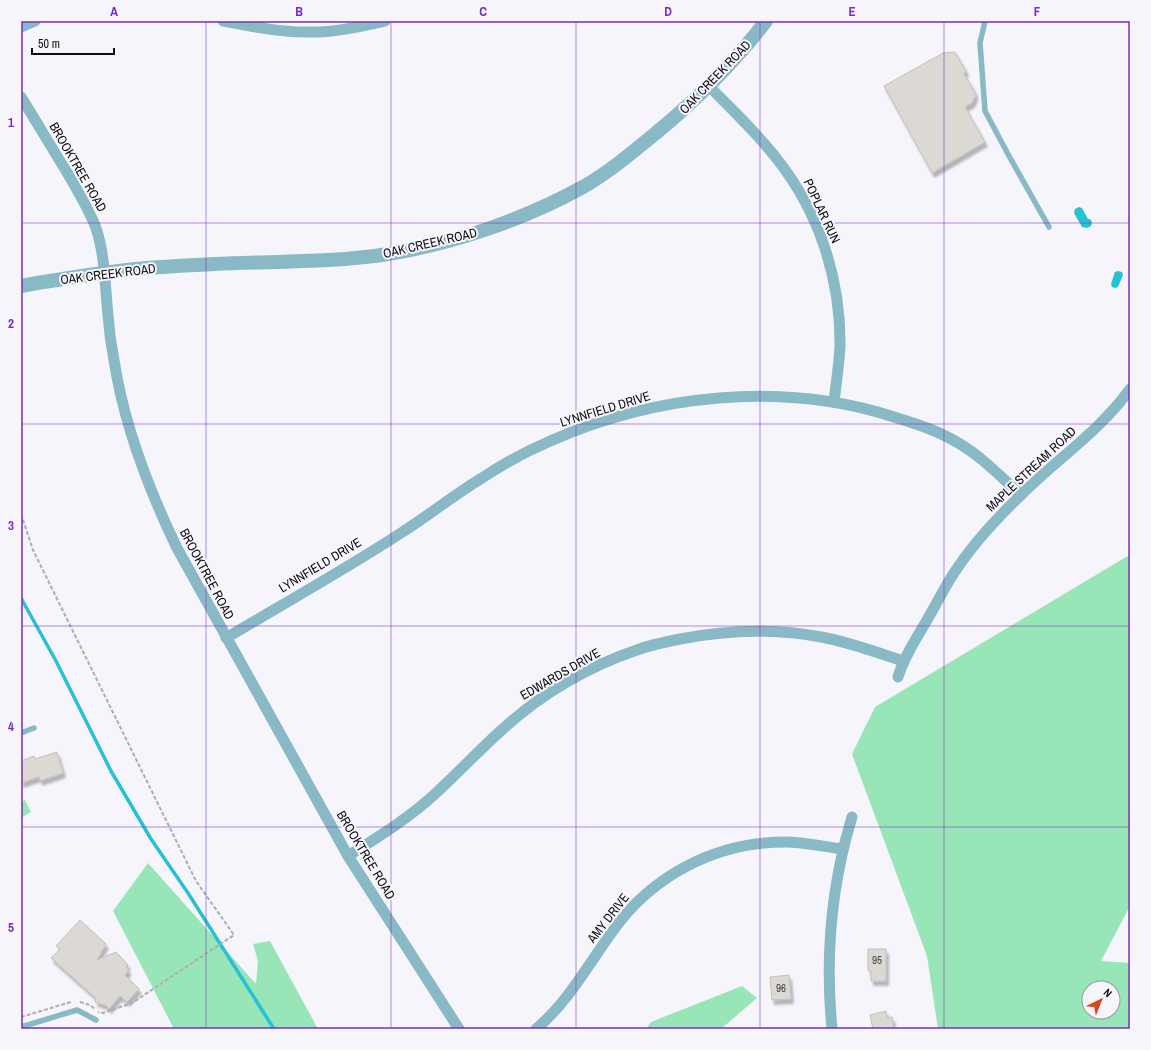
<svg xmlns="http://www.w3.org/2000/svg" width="1151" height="1050" font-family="'Archivo Narrow',sans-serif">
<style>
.green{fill:#98e6b7;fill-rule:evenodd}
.water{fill:#27c1d3}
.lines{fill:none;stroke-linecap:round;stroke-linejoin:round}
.stream{stroke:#27c1d3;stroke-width:3.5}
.building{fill:#dcd8d3;stroke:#c3c0bb;filter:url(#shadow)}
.path{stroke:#aeaeb2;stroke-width:2;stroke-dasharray:4 2;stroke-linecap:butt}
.service{stroke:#88b9c5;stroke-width:5.5}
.minor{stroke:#88b9c5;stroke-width:11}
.tertiary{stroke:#88b9c5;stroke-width:14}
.grid{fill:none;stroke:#7b2cbf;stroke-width:1;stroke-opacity:0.55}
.labels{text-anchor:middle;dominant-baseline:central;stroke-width:4;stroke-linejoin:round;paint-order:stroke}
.number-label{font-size:11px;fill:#424041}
.street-label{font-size:13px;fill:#0e0e10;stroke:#f6f5fb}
.neatline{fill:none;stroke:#7b2cbf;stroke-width:1.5}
.grid-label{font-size:13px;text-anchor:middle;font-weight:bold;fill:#7b2cbf}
</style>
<defs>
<filter id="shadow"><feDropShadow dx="2.5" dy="4.5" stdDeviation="1" flood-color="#0004"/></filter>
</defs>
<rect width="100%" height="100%" fill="#f6f5fb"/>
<!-- green -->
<g class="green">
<path d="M1130 556V906L1101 961 1130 963V1029H938L927 956 852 754 875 707 1126 557ZM1089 988H1113V1012H1089Z"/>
<polygon points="25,800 31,812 21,818 21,802"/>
<polygon points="148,863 256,984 258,961 253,944 270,941 318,1029 174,1029 113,911"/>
<polygon points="742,986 757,998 721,1029 646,1029 651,1022"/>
</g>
<!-- water -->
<g class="water">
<polygon points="1079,207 1082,208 1088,219 1090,219 1092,222 1091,226 1087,228 1082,227 1074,213 1075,209"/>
<polygon points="1118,271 1122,272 1123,275 1118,287 1115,288 1112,287 1111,284 1115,272"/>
</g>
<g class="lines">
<!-- stream -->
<polyline class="stream" points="21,598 56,661 111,771 151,839 188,893 274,1029"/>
</g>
<!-- building -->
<g class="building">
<polygon points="955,52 966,71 964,74 975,92 975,97 972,103 965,107 985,142 932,173 884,86 943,53"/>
<polygon points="57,752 63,773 40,781 39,777 21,783 21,761 34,756 35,759"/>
<polygon points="80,920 106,944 97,960 116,952 128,965 126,967 129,970 125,975 139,989 127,1002 120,996 109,1009 105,1005 95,1002 96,998 51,958 60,949 56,946"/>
<polygon points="868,949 886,949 886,981 871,981 871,971 868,971"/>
<polygon points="789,975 791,999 772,1000 770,977"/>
<polygon points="886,1011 887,1018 892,1017 894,1029 873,1029 870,1015"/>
</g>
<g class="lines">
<!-- path -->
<g class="path">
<polyline points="21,514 33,550 196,881 234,935 132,1003 103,1013 98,1012"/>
<polyline points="80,1002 90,1005 95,1009"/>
<polyline points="21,1017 71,1002"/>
</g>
<!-- service -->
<g class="service">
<polyline points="985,21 980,43 985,111 1009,156 1049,227"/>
<polyline points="21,733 34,728"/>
<polyline points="21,1027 77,1010 96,1020"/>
</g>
<!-- minor -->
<g class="minor">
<path d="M223 21C250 26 278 32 305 32 332 33 358 27 385 21"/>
<polyline points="21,27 35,21"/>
<path d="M709 86C732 110 757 133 777 159 819 212 841 279 840 347 839 365 836 384 834 402"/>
<path d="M21 97C36 121 50 145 65 169 76 188 88 207 96 228 105 255 105 286 108 315 109 330 111 345 114 360 124 426 148 488 177 548L348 856 459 1029"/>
<path d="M226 638C285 603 344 570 401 533 429 515 454 495 482 478 503 464 525 452 548 442 655 394 782 381 894 417 917 424 939 431 960 444 982 457 1001 477 1021 495"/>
<path d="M898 677C904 657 916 639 927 620 936 605 944 588 954 573 972 545 997 518 1021 495 1057 459 1100 431 1130 389"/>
<path d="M348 856C378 837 409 818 435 794 459 772 480 749 504 728 541 694 589 666 637 650 650 645 665 642 680 639 727 630 773 628 821 637 849 642 876 652 903 661"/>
<path d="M536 1029C568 1002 588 965 612 932 652 875 716 842 786 842 805 842 824 847 843 849"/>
<path d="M832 1029C825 957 831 886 852 817"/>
</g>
<!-- tertiary -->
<path class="tertiary" d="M21 286C48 281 75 277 103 273 140 267 177 266 214 264 272 261 331 263 388 254 453 244 525 219 583 187 609 172 633 152 656 133 697 99 734 63 766 21"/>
</g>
<!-- grid -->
<path class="grid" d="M206 21V1029M391 21V1029M576 21V1029M760 21V1029M944 21V1029M21 223H1130M21 424H1130M21 626H1130M21 827H1130"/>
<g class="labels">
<!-- number labels -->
<g class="number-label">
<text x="877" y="960">95</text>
<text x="781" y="988">96</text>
</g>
<!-- street labels -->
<g class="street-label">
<text transform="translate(715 77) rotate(-46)">OAK CREEK ROAD</text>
<text transform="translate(78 167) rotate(60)">BROOKTREE ROAD</text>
<text transform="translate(822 211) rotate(65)">POPLAR RUN</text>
<text transform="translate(430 243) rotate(-13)">OAK CREEK ROAD</text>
<text transform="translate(108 274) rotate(-7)">OAK CREEK ROAD</text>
<text transform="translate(605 409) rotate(-17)">LYNNFIELD DRIVE</text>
<text transform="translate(1031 469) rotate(-43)">MAPLE STREAM ROAD</text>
<text transform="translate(320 565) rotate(-31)">LYNNFIELD DRIVE</text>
<text transform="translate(207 574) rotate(62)">BROOKTREE ROAD</text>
<text transform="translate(560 674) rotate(-30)">EDWARDS DRIVE</text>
<text transform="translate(366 855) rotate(59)">BROOKTREE ROAD</text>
<text transform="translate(608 918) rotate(-52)">AMY DRIVE</text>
</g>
</g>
<!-- border -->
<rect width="1151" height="1050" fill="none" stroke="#f6f5fb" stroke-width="44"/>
<!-- north arrow -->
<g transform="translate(1101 1000) rotate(43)"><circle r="19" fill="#f6f5fb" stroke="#99999d"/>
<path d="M0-3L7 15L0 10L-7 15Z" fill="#d24a1e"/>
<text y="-6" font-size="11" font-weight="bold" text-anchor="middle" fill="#0e0e10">N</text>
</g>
<!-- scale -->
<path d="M32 48v6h82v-6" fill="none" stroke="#0e0e10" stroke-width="2"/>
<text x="38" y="48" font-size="12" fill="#0e0e10" stroke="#f6f5fb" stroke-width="3" paint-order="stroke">50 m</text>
<rect x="22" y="22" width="1107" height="1006" class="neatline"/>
<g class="grid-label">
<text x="114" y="16">A</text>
<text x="299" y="16">B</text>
<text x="483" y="16">C</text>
<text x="668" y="16">D</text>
<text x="852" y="16">E</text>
<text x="1037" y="16">F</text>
<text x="11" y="127">1</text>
<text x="11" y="328">2</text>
<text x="11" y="530">3</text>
<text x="11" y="731">4</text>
<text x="11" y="932">5</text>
</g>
</svg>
